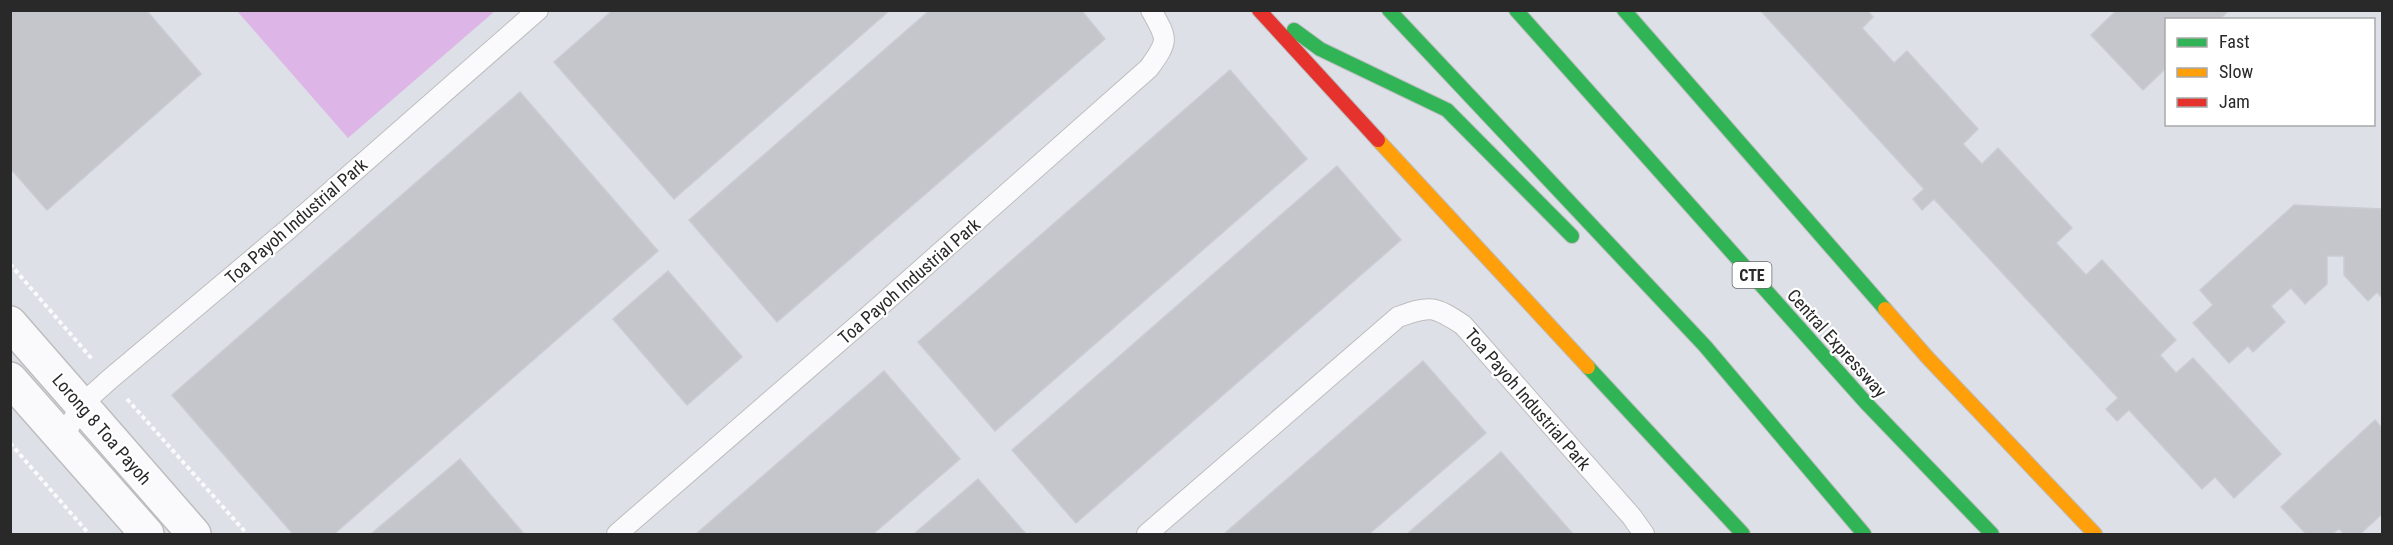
<svg xmlns="http://www.w3.org/2000/svg" width="2393" height="545" font-family="'Roboto Condensed',sans-serif">
<style>
.green{fill:#ddb6e7}
.building{fill:#c5c6cc;stroke:#caccd3;stroke-width:1.5}
.lines{fill:none;stroke-linecap:round;stroke-linejoin:round}
.lane-casing{stroke:#bdbdbd;stroke-width:22}
.street-casing{stroke:#bdbdbd;stroke-width:36}
.fast-casing{stroke:#bcbdc0;stroke-width:16}
.slow-casing{stroke:#bcbdc0;stroke-width:16}
.jam-casing{stroke:#bcbdc0;stroke-width:16}
.path{stroke:#fafafc;stroke-width:4;stroke-dasharray:4.5 3;stroke-linecap:butt}
.lane{stroke:#fafafc;stroke-width:20}
.street{stroke:#fafafc;stroke-width:33}
.fast{stroke:#30b455;stroke-width:14}
.slow{stroke:#ff9f0a;stroke-width:14}
.jam{stroke:#e5322d;stroke-width:14}
.labels{text-anchor:middle;dominant-baseline:central;stroke-width:4.5;stroke-linejoin:round;paint-order:stroke}
.shield{fill:#fff;stroke:#696969;stroke-width:1.5}
.shield-label{font-size:16px;font-weight:bold;fill:#292929}
.street-label{font-size:18px;fill:#292929;stroke:#fff}
</style>
<rect width="100%" height="100%" fill="#dee0e8"/>
<!-- green -->
<polygon class="green" points="237,11 495,11 348,138"/>
<!-- building -->
<g class="building">
<polygon points="10,10 146,10 201,74 47,210 10,168"/>
<polygon points="613,10 890,10 674,199 554,62"/>
<polygon points="930,10 1081,10 1105,39 777,322 689,220"/>
<polygon points="1760,10 1867,10 1873,17 1862,28 1894,63 1907,51 1978,129 1963,144 1982,164 1998,148 2072,228 2056,243 2086,275 2102,260 2176,340 2160,355 2176,373 2193,358 2281,454 2234,498 2215,477 2202,489 2129,410 2117,421 2106,409 2118,398 1934,199 1922,210 1913,199 1924,189"/>
<polygon points="2117,10 2229,10 2219,20 2166,20 2166,68 2143,90 2091,35"/>
<polygon points="1230,70 1307,159 995,431 918,342"/>
<polygon points="520,92 658,251 334,534 293,534 172,395"/>
<polygon points="1337,166 1401,240 1076,523 1012,450"/>
<polygon points="2294,205 2382,209 2382,298 2377,292 2368,301 2344,275 2344,256 2327,256 2327,284 2305,304 2291,288 2271,306 2285,322 2253,352 2248,346 2229,363 2193,323 2213,305 2200,290"/>
<polygon points="668,271 742,357 687,405 613,319"/>
<polygon points="1423,361 1486,433 1369,534 1224,534"/>
<polygon points="884,371 960,459 873,534 696,534"/>
<polygon points="2375,420 2382,428 2382,514 2360,534 2344,534 2339,529 2332,534 2306,534 2281,507"/>
<polygon points="1501,452 1573,534 1407,534"/>
<polygon points="460,459 524,534 371,534"/>
<polygon points="978,479 1026,534 914,534"/>
</g>
<g class="lines">
<defs>
<g id="lane">
<polyline points="63,438 81,405 110,379 286,231 538,10"/>
<path d="M617 534 872 313 1149 68C1169 40 1168 40 1151 10"/>
<path d="M1147 534 1398 317C1431 305 1434 306 1463 325L1632 517 1644 534"/>
</g>
<g id="street">
<polyline points="10,323 194,534"/>
<polyline points="10,379 147,534"/>
</g>
<g id="fast">
<polyline points="1389,10 1705,346 1864,534"/>
<polyline points="1516,10 1867,404 1992,534"/>
<polyline points="1624,10 1885,309"/>
<polyline points="1294,30 1320,49 1447,110 1572,236"/>
<polyline points="1588,367 1743,534"/>
</g>
<g id="slow">
<polyline points="1378,140 1588,367"/>
<polyline points="1885,309 1927,357 2095,534"/>
</g>
<polyline id="jam" points="1259,10 1378,140"/>
</defs>
<!-- lane casing -->
<use href="#lane" class="lane-casing"/>
<!-- street casing -->
<use href="#street" class="street-casing"/>
<!-- fast casing -->
<use href="#fast" class="fast-casing"/>
<!-- slow casing -->
<use href="#slow" class="slow-casing"/>
<!-- jam casing -->
<use href="#jam" class="jam-casing"/>
<!-- path -->
<g class="path">
<polyline points="10,264 92,359"/>
<polyline points="127,399 247,534"/>
<polyline points="10,443 89,534"/>
</g>
<!-- lane -->
<use href="#lane" class="lane"/>
<!-- street -->
<use href="#street" class="street"/>
<!-- fast -->
<use href="#fast" class="fast"/>
<!-- slow -->
<use href="#slow" class="slow"/>
<!-- jam -->
<use href="#jam" class="jam"/>
</g>
<g class="labels">
<!-- shield labels -->
<rect class="shield" x="1732.5" y="262" width="39" height="26" rx="4.5"/>
<g class="shield-label">
<text x="1752" y="275">CTE</text>
</g>
<!-- street labels -->
<g class="street-label">
<text transform="translate(296 221) rotate(-41)">Toa Payoh Industrial Park</text>
<text transform="translate(909 281) rotate(-41)">Toa Payoh Industrial Park</text>
<text transform="translate(1837 343) rotate(48)">Central Expressway</text>
<text transform="translate(1528 399) rotate(49)">Toa Payoh Industrial Park</text>
<text transform="translate(102 429) rotate(49)">Lorong 8 Toa Payoh</text>
</g>
</g>
<!-- border -->
<rect width="2393" height="545" fill="none" stroke="#292929" stroke-width="24"/>
<!-- legend -->
<rect x="2165" y="18" width="210" height="108" fill="#ffffff" stroke="#a9a9a9" stroke-width="1.5"/>
<rect x="2177" y="38" width="30" height="9" fill="#30b455" stroke="#a9a9a9" stroke-width="1.5"/>
<text x="2219" y="48" font-size="18" fill="#292929">Fast</text>
<rect x="2177" y="68" width="30" height="9" fill="#ff9f0a" stroke="#a9a9a9" stroke-width="1.5"/>
<text x="2219" y="78" font-size="18" fill="#292929">Slow</text>
<rect x="2177" y="98" width="30" height="9" fill="#e5322d" stroke="#a9a9a9" stroke-width="1.5"/>
<text x="2219" y="108" font-size="18" fill="#292929">Jam</text>
</svg>
